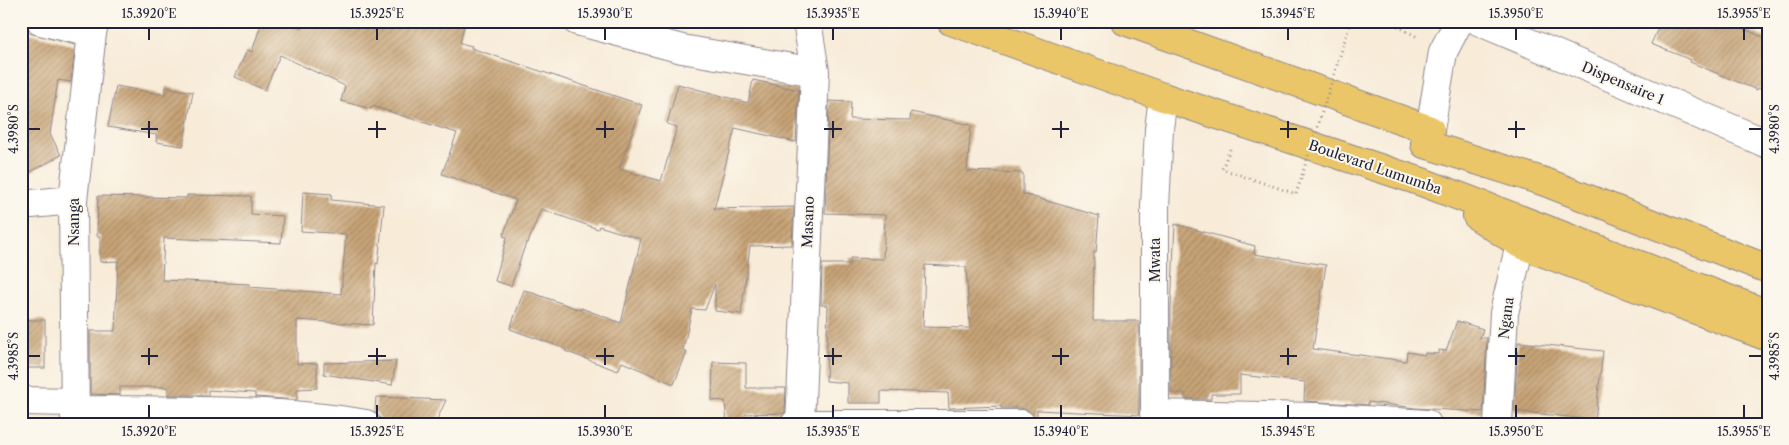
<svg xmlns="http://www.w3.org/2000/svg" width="1789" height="445" font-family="'Libre Caslon Text',serif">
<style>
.building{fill:url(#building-hatch);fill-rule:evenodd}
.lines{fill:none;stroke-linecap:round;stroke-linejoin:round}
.minor-casing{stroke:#8d868a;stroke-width:30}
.trunk-casing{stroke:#8d868a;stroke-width:30}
.path{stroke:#8d868a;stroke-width:3;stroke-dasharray:1 4;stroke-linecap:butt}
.minor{stroke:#fff;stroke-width:28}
.trunk{stroke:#eac669;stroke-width:28}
.path-bridge{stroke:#8d868a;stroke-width:3;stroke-dasharray:1 4;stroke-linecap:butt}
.ticks{fill:none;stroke:#22223b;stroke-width:2}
.labels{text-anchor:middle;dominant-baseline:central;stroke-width:4;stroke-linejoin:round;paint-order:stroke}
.street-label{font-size:14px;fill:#22223b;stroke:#fbf7ec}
.neatline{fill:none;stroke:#22223b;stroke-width:2}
.ticks-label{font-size:12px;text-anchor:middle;fill:#22223b}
</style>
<defs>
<pattern id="building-hatch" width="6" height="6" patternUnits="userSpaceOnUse" patternTransform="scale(1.25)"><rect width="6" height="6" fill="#c8a477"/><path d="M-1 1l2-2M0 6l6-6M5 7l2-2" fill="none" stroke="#a28563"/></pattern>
</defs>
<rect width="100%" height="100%" fill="#fbf7ec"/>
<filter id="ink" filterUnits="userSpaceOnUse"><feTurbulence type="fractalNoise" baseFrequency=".02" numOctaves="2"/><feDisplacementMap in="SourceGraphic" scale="10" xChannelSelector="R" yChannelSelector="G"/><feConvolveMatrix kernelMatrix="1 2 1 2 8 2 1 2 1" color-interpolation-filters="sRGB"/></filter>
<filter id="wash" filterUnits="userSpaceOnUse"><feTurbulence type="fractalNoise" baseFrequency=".0096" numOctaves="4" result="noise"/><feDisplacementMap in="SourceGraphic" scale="20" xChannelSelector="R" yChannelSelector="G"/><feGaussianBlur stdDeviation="1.12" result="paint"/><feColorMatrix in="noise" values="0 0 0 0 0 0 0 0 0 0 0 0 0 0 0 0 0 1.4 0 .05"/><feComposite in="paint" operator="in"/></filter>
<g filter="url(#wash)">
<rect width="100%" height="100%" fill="#f8ebd8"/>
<g id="blocks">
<!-- building -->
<g class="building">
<polygon points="262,21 278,21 303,28 304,21 465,21 460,43 472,46 471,48 642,105 619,169 661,181 677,127 667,124 678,84 748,103 753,80 799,90 796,142 735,128 714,209 794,207 792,245 750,246 741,314 715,311 715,284 705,310 692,309 683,350 687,352 674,384 622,362 618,371 565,351 566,349 510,329 524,290 581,310 581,308 621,323 641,239 599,226 598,229 541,209 528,243 526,243 511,286 495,281 507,237 503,236 516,200 442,174 457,133 372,106 371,109 341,101 345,86 280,55 265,90 235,77 247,50 252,52"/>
<polygon points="1661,21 1725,21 1768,39 1768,92 1758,88 1757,90 1690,62 1691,60 1651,44"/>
<polygon points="21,31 75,45 71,82 58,80 50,134 61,155 29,173 21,158"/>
<polygon points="116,86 165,95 166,87 193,92 183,146 156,142 157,135 108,127"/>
<path d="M829 101 851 102 850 119 910 120 911 112 971 125 967 171 1023 173V194L1099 216 1096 253 1094 252 1093 321H1139V415L1037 410V420H1036L1029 411 1021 408H1001V406L949 408 948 393 881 391V403H848V383L826 381 828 305H821L822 264H850V258L883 259 885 215 825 213ZM925 265 966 267 970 328 923 327Z"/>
<polygon points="303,192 332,194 331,200 384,205 378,264 376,263 373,325 297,320 297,364 317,363 317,388 297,389 297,400 255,397 255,393 208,390 208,395 168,395 168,387 120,387 120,395 90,394 90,331 115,331 118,261 100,262 100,236 97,236 98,196 187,198 187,195 251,196 251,214 283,216 281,243 164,238 162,280 250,284 250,287 341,294 346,234 301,231"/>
<polygon points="1175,224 1255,246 1254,254 1326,265 1313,349 1406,361 1407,352 1425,355 1425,353 1439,354 1439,350 1446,351 1457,321 1483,329 1480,338 1487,338 1483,412 1415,408 1368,402 1368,405 1304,401 1305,382 1240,375 1240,394 1211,394 1211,399 1185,399 1185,393 1171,393 1171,308"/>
<rect x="21" y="320" width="24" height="48"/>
<polygon points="1518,342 1603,351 1595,420 1514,411"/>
<polygon points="396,361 392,385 324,374 324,363"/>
<polygon points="713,362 746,363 746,388 786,388 785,413 745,414 745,424 727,424 725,401 712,400"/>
<polygon points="376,397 446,400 435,424 412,424 413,422 381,420 375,411"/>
</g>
</g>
</g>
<g filter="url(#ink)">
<use href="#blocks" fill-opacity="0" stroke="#8d868a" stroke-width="1"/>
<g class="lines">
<defs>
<g id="minor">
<polyline points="41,21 92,33"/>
<polyline points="577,21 682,49 815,72"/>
<polyline points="1478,21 1768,144"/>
<polyline points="1430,130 1443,52 1459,21"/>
<polyline points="21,205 73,200"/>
<polyline points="21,401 75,402"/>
<path d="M75 410C172 411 270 408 366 424"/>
<polyline points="1154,414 1317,417 1427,424"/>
<polyline points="75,424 73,200 92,33 95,21"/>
<polyline points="795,424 1021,424"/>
<polyline points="800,424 815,72 807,21"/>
<polyline points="1155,424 1155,207 1159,129 1163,97"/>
<polyline points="1498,424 1504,313 1520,244"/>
</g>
<g id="trunk">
<polyline points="951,21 1163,97 1422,182 1768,314"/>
<polyline points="1125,21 1430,130 1425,144"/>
<polyline points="1425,144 1545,182 1768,269"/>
<polyline points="1477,216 1520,244 1768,337"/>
</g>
</defs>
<!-- minor casing -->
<use href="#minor" class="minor-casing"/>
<!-- trunk casing -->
<use href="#trunk" class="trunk-casing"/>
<!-- path -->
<g class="path">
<polyline points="1389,21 1419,38"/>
<polyline points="1230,149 1222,169 1296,194"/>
</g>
<!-- minor -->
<use href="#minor" class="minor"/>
<!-- trunk -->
<use href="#trunk" class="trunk"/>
<!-- path-bridge -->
<polyline class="path-bridge" points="1296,194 1351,21"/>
</g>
</g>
<!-- ticks -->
<path class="ticks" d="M149 28V40M377 28V40M605 28V40M833 28V40M1061 28V40M1288 28V40M1516 28V40M1744 28V40M149 121V138M377 121V138M605 121V138M833 121V138M1061 121V138M1288 121V138M1516 121V138M28 129H40M141 129H158M368 129H386M596 129H614M824 129H842M1052 129H1069M1280 129H1297M1508 129H1525M1749 129H1762M149 348V365M377 348V365M605 348V365M833 348V365M1061 348V365M1288 348V365M1516 348V365M28 356H40M141 356H158M368 356H386M596 356H614M824 356H842M1052 356H1069M1280 356H1297M1508 356H1525M1749 356H1762M149 405V418M377 405V418M605 405V418M833 405V418M1061 405V418M1288 405V418M1516 405V418M1744 405V418"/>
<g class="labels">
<!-- street labels -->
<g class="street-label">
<text transform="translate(1623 83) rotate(23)">Dispensaire 1</text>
<text transform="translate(1375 167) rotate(19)">Boulevard Lumumba</text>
<text transform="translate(74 222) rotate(-90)">Nsanga</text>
<text transform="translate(808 222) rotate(-88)">Masano</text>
<text transform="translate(1155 260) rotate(-90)">Mwata</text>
<text transform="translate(1506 318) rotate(-83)">Ngana</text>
</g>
</g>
<!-- margin -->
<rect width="1789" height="445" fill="none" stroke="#fbf7ec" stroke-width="55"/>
<rect x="28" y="28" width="1734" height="390" class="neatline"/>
<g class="ticks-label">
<text x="149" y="18">15.3920°E</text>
<text x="377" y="18">15.3925°E</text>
<text x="605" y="18">15.3930°E</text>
<text x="833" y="18">15.3935°E</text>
<text x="1061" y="18">15.3940°E</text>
<text x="1288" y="18">15.3945°E</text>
<text x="1516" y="18">15.3950°E</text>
<text x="1744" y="18">15.3955°E</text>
<text transform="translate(14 129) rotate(-90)" y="4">4.3980°S</text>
<text transform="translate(1775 129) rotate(-90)" y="4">4.3980°S</text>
<text transform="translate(14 356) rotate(-90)" y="4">4.3985°S</text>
<text transform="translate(1775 356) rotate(-90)" y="4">4.3985°S</text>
<text x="149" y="436">15.3920°E</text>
<text x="377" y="436">15.3925°E</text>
<text x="605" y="436">15.3930°E</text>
<text x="833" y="436">15.3935°E</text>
<text x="1061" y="436">15.3940°E</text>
<text x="1288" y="436">15.3945°E</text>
<text x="1516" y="436">15.3950°E</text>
<text x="1744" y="436">15.3955°E</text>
</g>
</svg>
